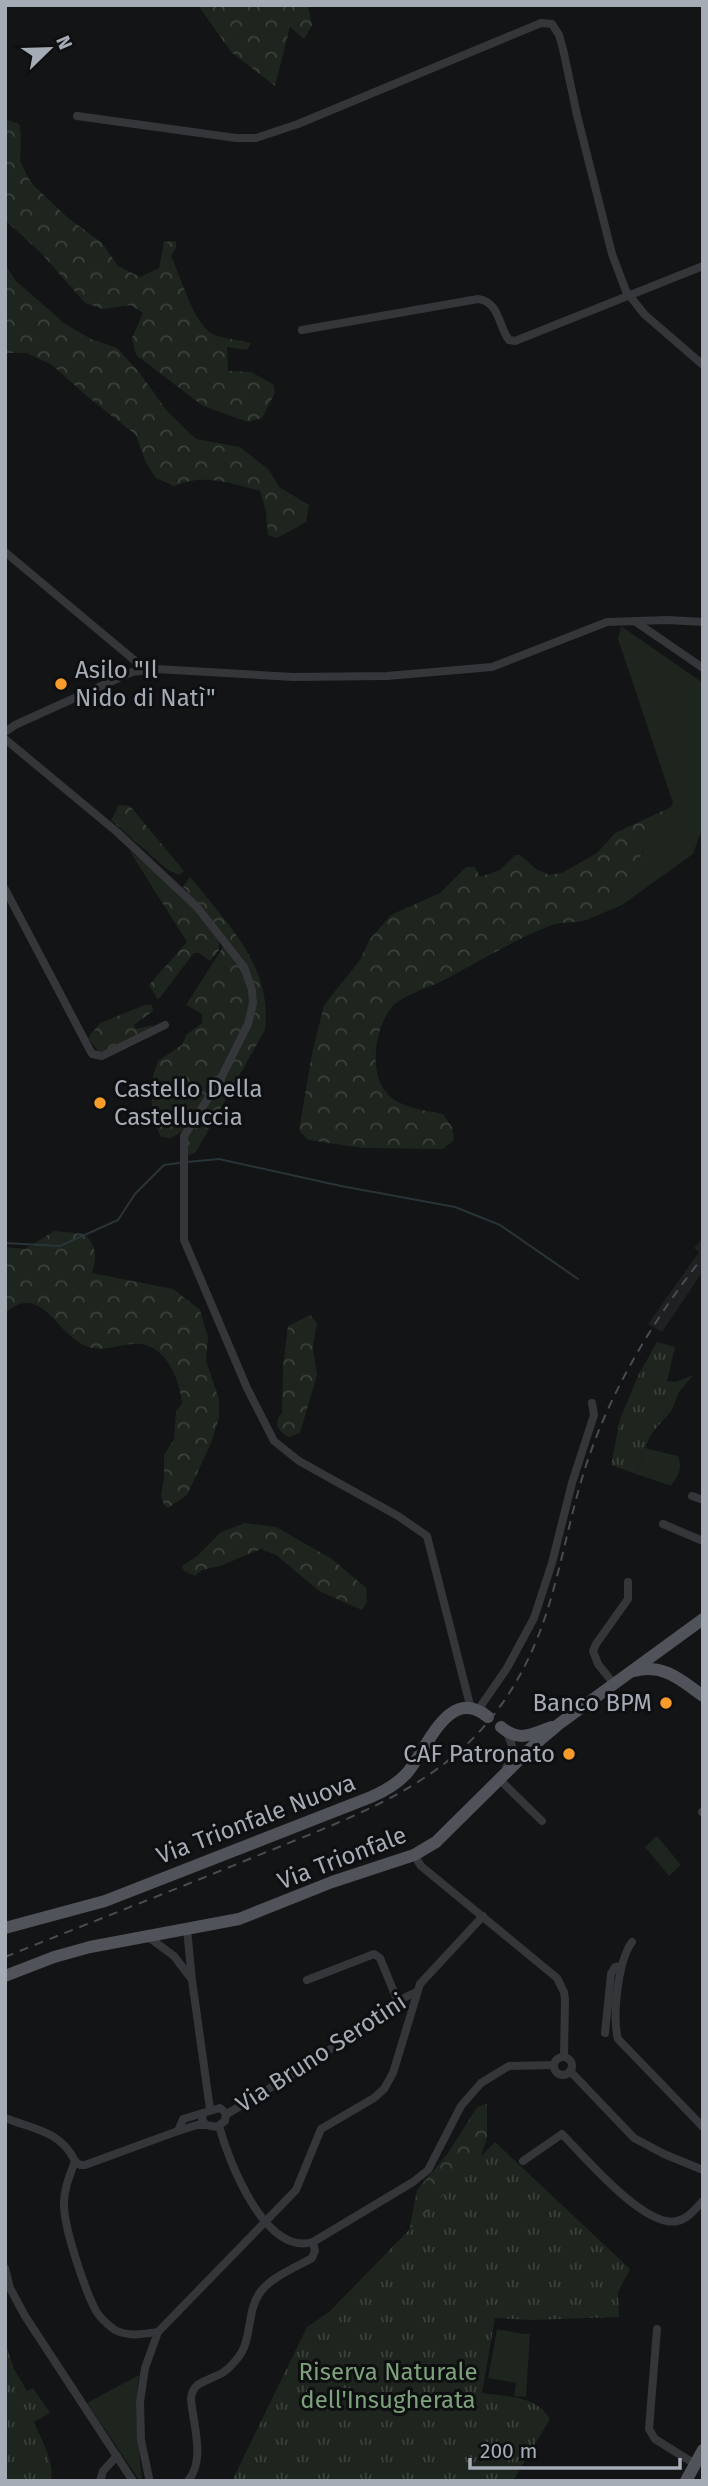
<svg xmlns="http://www.w3.org/2000/svg" width="708" height="2486" font-family="'Fira Sans',sans-serif">
<style>
.built{fill:#1f2022}
.grass{fill:#1d251e}
.forest{fill:url(#forest-crowns)}
.park{fill:url(#park-tufts)}
.lines{fill:none;stroke-linecap:round;stroke-linejoin:round}
.stream{stroke:#293439;stroke-width:2}
.street{stroke:#34363a;stroke-width:8}
.primary{stroke:#505359;stroke-width:12}
.rail{stroke:#494c51;stroke-width:2;stroke-dasharray:9 7;stroke-linecap:butt}
.poi-dot{fill:#f79c2a;stroke:#0e0f10;stroke-width:2.5}
.labels{text-anchor:middle;dominant-baseline:central;stroke-width:6;stroke-linejoin:round;paint-order:stroke}
.poi-label{font-size:24px;fill:#a5acb6;stroke:#0e0f10;text-anchor:start}
.street-label{font-size:24px;fill:#a5acb6;stroke:#0e0f10}
.park-label{font-size:24px;fill:#7da27b;stroke:#0e0f10}
</style>
<defs>
<pattern id="forest-crowns" width="20" height="18" patternUnits="userSpaceOnUse" patternTransform="scale(1.75)"><rect width="20" height="18" fill="#1d251e"/><path d="M2 6a3 3 0 1 1 6 0M12 15a3 3 0 1 1 6 0" fill="none" stroke="#3b423c"/></pattern>
<pattern id="park-tufts" width="24" height="20" patternUnits="userSpaceOnUse" patternTransform="scale(1.75)"><rect width="24" height="20" fill="#1d251e"/><path d="M3 7l-1-3M5 7V3M7 7l1-3M15 17l-1-3M17 17v-4M19 17l1-3" fill="none" stroke="#3b423c"/></pattern>
</defs>
<rect width="100%" height="100%" fill="#131415"/>
<!-- built -->
<polygon class="built" points="703,1238 703,1271 662,1332 648,1324 699,1252 694,1248"/>
<!-- grass -->
<g class="grass">
<polygon points="621,626 703,683 703,826 693,854 622,905 589,919 594,906 635,870 644,848 658,825 681,814 671,807 673,803 618,639"/>
<path d="M645 1448 678 1456C683 1469 678 1475 671 1486L636 1474Z"/>
<polygon points="657,1836 681,1865 669,1876 645,1847"/>
<polygon points="497,2329 525,2334 530,2333 526,2397 514,2396 516,2383 488,2378"/>
<path d="M139 2375C134 2410 138 2444 142 2479L140 2481 87 2403Z"/>
</g>
<!-- forest -->
<g class="forest">
<polygon points="198,5 308,5 312,25 304,39 290,27 275,86 231,52"/>
<path d="M5 119 19 124 21 135 20 161 31 183 67 217 102 243 118 266 140 277 159 268 164 242 176 241V248L171 256C181 276 193 324 213 334 223 339 240 340 251 343L247 350 227 347 228 371 251 372 273 384 275 393 262 418 248 422 203 406 136 355 132 338 143 313 131 305 103 309 85 303 42 254 5 220Z"/>
<path d="M5 264 16 281 64 323 91 339 117 348 139 372 167 411 196 439 240 447 269 470 279 487 309 505 306 522 277 538 268 535 266 512 260 491C229 483 205 473 174 486L156 478 145 461 136 435 88 397 52 365 27 353H5Z"/>
<polygon points="119,805 130,806 184,871 179,875 168,870 111,820"/>
<path d="M671 807 682 814 658 826 644 848 635 870 594 906 589 919C577 924 564 921 552 925 513 940 479 962 442 981 429 987 403 996 394 1005 380 1019 374 1047 376 1066 380 1105 411 1108 443 1114L452 1127 454 1140 443 1149 363 1148 308 1140 299 1130 312 1054 324 1005 360 960 370 939 391 915 440 893 466 867H475L480 877 500 870 515 855H520L536 869 549 875 562 873 597 853 615 833Z"/>
<polygon points="129,850 188,900 219,940 219,950 210,961 199,953 194,953 158,1000 149,985 187,942"/>
<path d="M190 877C227 923 273 967 265 1030L196 1152 188 1156 185 1145V1133L181 1132 171 1138 161 1137 151 1117 153 1076 158 1061 182 1045 186 1035 202 1023V1014L186 1005 225 944 221 932 183 887Z"/>
<polygon points="145,1005 152,1005 153,1011 134,1025 136,1029 153,1025 150,1029 103,1052 98,1051 88,1038 100,1023"/>
<path d="M54 1231 85 1234C97 1248 97 1256 92 1273L173 1289 200 1310 208 1337 206 1361 219 1399V1418L211 1443 187 1495 168 1508 164 1505 161 1496 164 1477V1455L174 1439 176 1411 182 1404C180 1378 164 1340 132 1344 113 1346 98 1354 80 1343 55 1329 39 1283 5 1313V1247L25 1249Z"/>
<path d="M310 1315 317 1323 313 1347 317 1375 300 1433 289 1437C278 1432 273 1422 282 1413L283 1367 288 1326Z"/>
<polygon points="245,1523 276,1527 332,1559 366,1588 367,1602 362,1610 319,1591 276,1555 261,1549 220,1566 202,1570 195,1576 184,1571 182,1566 197,1556 221,1532"/>
<polygon points="487,2104 487,2138 471,2186 238,2481 408,2236 417,2190 448,2153 477,2107"/>
</g>
<!-- park -->
<g class="park">
<polygon points="657,1342 675,1347 667,1381 676,1382 693,1375 679,1392 672,1410 652,1433 645,1448 636,1474 611,1465 620,1419 639,1374"/>
<path d="M495 2142 630 2269 618 2292 619 2317 531 2320 495 2318 482 2393C507 2397 536 2395 550 2419L513 2481H232L307 2327 329 2312Z"/>
<path d="M5 2343 14 2369 27 2391 33 2388 50 2413 34 2422C41 2439 55 2462 51 2481H5Z"/>
</g>
<g class="lines">
<!-- stream -->
<g class="stream">
<polyline points="187,1162 219,1159 341,1186 455,1207 500,1225 578,1279"/>
<polyline points="5,1243 60,1246 118,1220 135,1194 164,1165 179,1163"/>
</g>
<!-- street -->
<g class="street">
<polyline points="77,116 236,138 256,138 298,124 541,23 552,24 559,35 563,49 577,115 612,254 626,291 644,314 703,365"/>
<path d="M302 330 478 299C500 302 498 326 509 340L515 341 703 266"/>
<polyline points="5,552 146,670"/>
<polyline points="636,622 703,668"/>
<polyline points="5,732 15,725 132,672 156,669 293,677 387,676 492,667 607,622 667,620 703,622"/>
<polyline points="5,739 117,832 197,907 244,967 252,990 253,1003 248,1024 221,1078 184,1136 184,1240 247,1388 274,1441 299,1461 398,1516 427,1536 471,1709"/>
<polyline points="5,889 92,1054 102,1056 165,1025"/>
<polyline points="692,1496 703,1500"/>
<polyline points="663,1524 703,1541"/>
<polyline points="614,1684 598,1664 593,1651 596,1644 628,1599 628,1582"/>
<polyline points="478,1710 507,1668 534,1618 552,1563 572,1483 594,1415 592,1403"/>
<polyline points="506,1768 514,1751 507,1733"/>
<polyline points="499,1779 542,1821"/>
<polyline points="702,1812 703,1812"/>
<polyline points="414,1855 421,1866 557,1978 564,1992 565,1999 564,2057"/>
<polyline points="187,1929 192,1980 210,2109"/>
<polyline points="147,1936 174,1956 190,1977"/>
<path d="M632 1942C618 1961 612 2016 618 2039L703 2127"/>
<polyline points="307,1980 374,1954 380,1958 398,2002"/>
<polyline points="605,2033 611,1974 615,1967 621,1966"/>
<circle cx="563" cy="2066" r="9"/>
<polyline points="570,2071 634,2138 664,2154 703,2170"/>
<polygon points="220,2108 226,2113 225,2121 217,2127 206,2125 202,2120 203,2113"/>
<polyline points="203,2113 183,2119 178,2131 197,2125 206,2125"/>
<polyline points="227,2114 308,2065 400,2000 416,1992"/>
<path d="M5 2118C33 2129 61 2131 75 2161 70 2175 64 2188 64 2203 63 2226 85 2290 96 2311 101 2319 108 2325 115 2330 129 2337 143 2334 158 2332"/>
<path d="M219 2126C229 2162 265 2256 313 2242L413 2182 428 2170 461 2106 481 2083 509 2066 554 2065"/>
<polyline points="75,2161 80,2165 85,2165 178,2131"/>
<path d="M523 2161 562 2134C584 2156 645 2229 677 2221 688 2219 696 2208 703 2201"/>
<polyline points="5,2268 10,2288 25,2316 133,2481"/>
<polyline points="657,2329 649,2429 655,2439 695,2464"/>
<polyline points="149,2478 141,2440 140,2402 145,2368 158,2332 296,2190 321,2129 374,2098 384,2089 393,2073 420,1984 483,1916"/>
<polyline points="100,2481 103,2471 117,2456"/>
<path d="M188 2481C206 2459 193 2425 191 2399 192 2383 204 2382 216 2376 225 2373 231 2366 237 2359 253 2340 246 2314 259 2294 270 2277 295 2268 312 2258L315 2251 313 2242"/>
</g>
<!-- primary -->
<g class="primary">
<path d="M634 1671C663 1663 681 1680 703 1696"/>
<path d="M501 1727C520 1743 531 1734 552 1727"/>
<path d="M5 1928 105 1901 371 1797C385 1791 397 1784 407 1773 427 1750 448 1684 488 1717"/>
<polyline points="5,1976 54,1957 90,1947 239,1919 332,1882 414,1855 436,1842 533,1746 559,1724 703,1619"/>
<polyline points="686,2481 703,2450"/>
</g>
<!-- rail -->
<path class="rail" d="M5 1957C84 1925 164 1894 242 1862 372 1808 483 1778 539 1634 559 1582 567 1527 583 1475 607 1396 652 1321 703 1257"/>
</g>
<!-- markers -->
<g class="poi-dot">
<circle cx="61" cy="684" r="7"/>
<circle cx="100" cy="1103" r="7"/>
<circle cx="666" cy="1703" r="7"/>
<circle cx="569" cy="1754" r="7"/>
</g>
<g class="labels">
<!-- poi labels -->
<g class="poi-label">
<text x="75" y="670">Asilo "Il<tspan x="75" dy="28">Nido di Natì"</tspan></text>
<text x="114" y="1089">Castello Della<tspan x="114" dy="28">Castelluccia</tspan></text>
<text x="652" y="1703" text-anchor="end">Banco BPM</text>
<text x="555" y="1754" text-anchor="end">CAF Patronato</text>
</g>
<!-- street labels -->
<g class="street-label">
<text transform="translate(256 1819) rotate(-21)">Via Trionfale Nuova</text>
<text transform="translate(342 1858) rotate(-21)">Via Trionfale</text>
<text transform="translate(321 2053) rotate(-33)">Via Bruno Serotini</text>
</g>
<!-- park labels -->
<g class="park-label">
<text x="388" y="2372">Riserva Naturale<tspan x="388" dy="28">dell'Insugherata</tspan></text>
</g>
</g>
<!-- border -->
<rect width="708" height="2486" fill="none" stroke="#a5acb6" stroke-width="14"/>
<!-- north arrow -->
<g transform="translate(49 49) rotate(67)" stroke="#0e0f10" stroke-width="5" paint-order="stroke">
<path d="M0-5L12 26L0 18L-12 26Z" fill="#a5acb6"/>
<text y="-10" font-size="19" font-weight="bold" text-anchor="middle" fill="#a5acb6">N</text>
</g>
<!-- scale -->
<path d="M470 2458v10h210v-10" fill="none" stroke="#a5acb6" stroke-width="3.5"/>
<text x="480" y="2458" font-size="21" fill="#a5acb6" stroke="#0e0f10" stroke-width="5" paint-order="stroke">200 m</text>
</svg>
